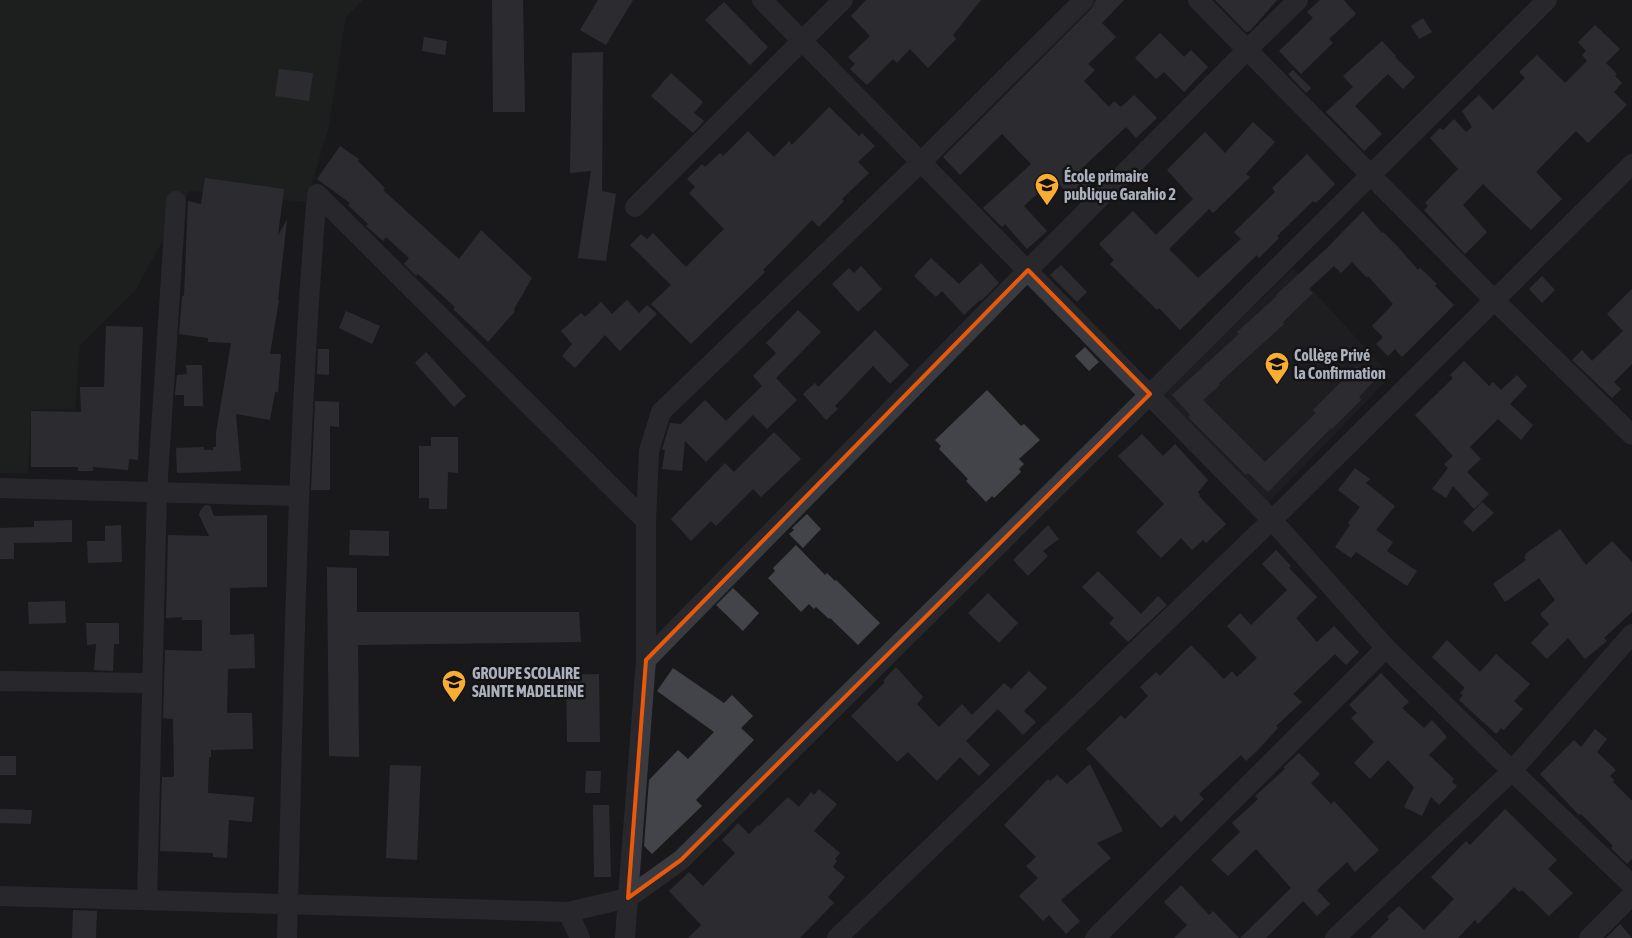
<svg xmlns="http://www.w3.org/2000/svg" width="1632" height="938" font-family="'Asap Condensed',sans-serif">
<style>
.built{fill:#252529}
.green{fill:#1f271f}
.building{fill:#434449}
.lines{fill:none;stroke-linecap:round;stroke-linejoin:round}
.minor{stroke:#3a3b41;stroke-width:20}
.marked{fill:none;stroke:#e8590c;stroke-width:4;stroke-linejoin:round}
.labels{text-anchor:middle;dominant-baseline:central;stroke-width:5;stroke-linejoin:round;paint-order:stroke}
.poi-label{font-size:16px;font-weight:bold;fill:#abb1bc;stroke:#141417;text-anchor:start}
</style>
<rect width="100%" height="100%" fill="#19191c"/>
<!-- built -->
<polygon class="built" points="1293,269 1391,376 1267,504 1162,394"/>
<!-- green -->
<polygon class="green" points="0,0 363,0 346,17 328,130 306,202 190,191 135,291 80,345 75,409 31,410 28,473 0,473"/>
<!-- building -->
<g class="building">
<polygon points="492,0 523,0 525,112 493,112"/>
<polygon points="598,0 633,0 606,45 580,30"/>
<polygon points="866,0 981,0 953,35 956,39 928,68 910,49 897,63 893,59 867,85 850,69 855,64 848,57 870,36 851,16"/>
<polygon points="1096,0 1124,0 1102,23 1116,37 1088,64 1095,70 1084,81 1109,107 1114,101 1121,107 1134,95 1157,118 1136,138 1126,127 1080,170 1093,183 1075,201 1054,179 1024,206 1047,231 1027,249 1005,224 1002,227 983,208 1031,164 1002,134 960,175 943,157 1092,8"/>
<polygon points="1215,0 1277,0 1250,31 1246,32"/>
<polygon points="1320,0 1344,0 1356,14 1329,39 1333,43 1301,74 1279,51 1313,18 1307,12"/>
<polygon points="724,2 768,47 750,65 705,20"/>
<polygon points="1423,18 1432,32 1419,39 1411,26"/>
<polygon points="1595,25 1620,49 1606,63 1617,74 1615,76 1622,83 1614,92 1627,105 1588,143 1576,131 1536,172 1562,199 1531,230 1483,184 1463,205 1487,232 1465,254 1424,210 1428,206 1425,203 1458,169 1430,138 1440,128 1443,130 1454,119 1466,132 1472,127 1462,111 1479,95 1493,110 1525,78 1519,72 1537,55 1565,83 1587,61 1582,55 1586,51 1578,42"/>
<polygon points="1160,33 1184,57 1191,50 1208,67 1184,92 1164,72 1156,79 1135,58"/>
<polygon points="424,37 447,41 445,55 422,51"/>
<polygon points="1382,41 1396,56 1395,57 1415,77 1403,89 1388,74 1355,106 1382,134 1364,151 1326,112 1353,87 1343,76"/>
<polygon points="603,52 602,191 616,194 606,261 578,258 591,171 570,173 572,53"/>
<polygon points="279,69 313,73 309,101 275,96"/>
<polygon points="1293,70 1311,88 1306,93 1288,74"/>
<polygon points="671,73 703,102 694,113 704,121 693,133 651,96"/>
<polygon points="829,107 859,136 862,133 875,146 858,162 869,173 842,199 844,201 819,227 812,220 763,270 765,272 691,344 651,304 671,285 630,245 641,234 647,239 653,233 686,267 724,229 689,193 695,187 687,179 702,164 705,167 720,153 723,156 748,131 774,157 789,141 792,145"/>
<polygon points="1253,122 1275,142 1246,174 1250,177 1213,213 1209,209 1169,249 1198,278 1241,239 1234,232 1275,192 1272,188 1307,154 1335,184 1316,203 1313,201 1277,236 1279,238 1259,258 1257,255 1180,330 1159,308 1157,310 1110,264 1114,260 1099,244 1133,211 1156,235 1193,199 1167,170 1205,132 1225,153"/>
<polygon points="340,146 359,159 358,161 385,188 383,190 459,259 481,230 532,278 514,309 515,311 488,342 453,309 455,307 418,274 416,276 404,264 409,258 386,237 383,241 366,226 368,224 348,205 350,203 317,179"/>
<polygon points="205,178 284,189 278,235 287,220 278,300 279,300 270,354 281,354 278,392 275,392 270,420 236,414 241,471 177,473 176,448 204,447 204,450 213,450 213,447 216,447 216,433 231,343 208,342 208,338 179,334 182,296 184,296 188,201 201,204"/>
<polygon points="1363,211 1382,233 1383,232 1398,247 1418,270 1420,268 1437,284 1435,286 1454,305 1402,357 1395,349 1388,356 1376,344 1383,337 1372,326 1393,304 1368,276 1367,278 1352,262 1341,273 1334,266 1309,289 1313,293 1283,322 1284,324 1219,383 1220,385 1203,400 1265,462 1316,413 1313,410 1357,366 1373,382 1359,397 1362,399 1332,429 1331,428 1268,492 1248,473 1246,475 1188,417 1190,415 1172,395 1239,334 1237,332 1277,296 1276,295 1328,247"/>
<polygon points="931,258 959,284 981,263 999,283 981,301 980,300 964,315 942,291 936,297 914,276"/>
<polygon points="1061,265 1087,292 1077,302 1050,275"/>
<polygon points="861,266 882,289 858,312 832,284 849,268 854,273"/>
<polygon points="1542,276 1555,290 1542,303 1529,289"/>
<polygon points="1632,289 1632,364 1614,382 1621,389 1612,398 1572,360 1582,350 1592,361 1623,331 1607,314"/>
<polygon points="627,300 639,313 647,305 657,314 620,351 605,335 575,368 562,356 572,344 561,331 581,313 585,317 601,302 612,314"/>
<polygon points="798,310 821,332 776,378 797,400 767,429 753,415 706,462 685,441 682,471 662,469 665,450 662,449 670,423 681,424 705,400 726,421 762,386 753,376 776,353 766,343"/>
<polygon points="346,311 380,326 372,344 339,328"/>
<polygon points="106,326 143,327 138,460 129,459 128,470 93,467 93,471 78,471 78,467 31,467 31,411 81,412 80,387 104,387"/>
<polygon points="875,330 909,365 890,384 873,366 835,406 838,409 826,420 803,394 815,383 818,387"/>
<polygon points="1085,347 1099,362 1089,371 1075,356"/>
<polygon points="318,349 329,349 329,375 317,374"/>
<polygon points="426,352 466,396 454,407 415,363"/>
<polygon points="1464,361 1489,386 1493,382 1501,390 1517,375 1527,386 1510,404 1533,425 1521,440 1498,419 1470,447 1481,459 1467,472 1489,494 1474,509 1453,486 1446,498 1432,489 1448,468 1444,464 1453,456 1415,415 1453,378 1450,375"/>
<polygon points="186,365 202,365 203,406 184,406 184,395 175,395 177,375 187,374"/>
<polygon points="987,390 1021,426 1024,424 1040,440 1019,459 1024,464 1019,469 1021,472 994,498 992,496 986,502 966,481 968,479 939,449 941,446 935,440"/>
<polygon points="315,401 339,402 339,427 330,426 330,490 311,490"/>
<polygon points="774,432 801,459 761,497 753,489 716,526 711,521 691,541 671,519 725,463 734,472"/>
<polygon points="1142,434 1163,456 1175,444 1208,480 1198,492 1200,495 1199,496 1226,524 1206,543 1203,540 1192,550 1181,538 1161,558 1136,532 1164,504 1118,456"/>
<polygon points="431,437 458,437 458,473 448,472 447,509 429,509 429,498 419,498 419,446 431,446"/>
<polygon points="1355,468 1370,479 1366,483 1395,506 1376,530 1393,542 1387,551 1417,571 1407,586 1356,552 1351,558 1335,547 1350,525 1348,523 1360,507 1338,490"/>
<polygon points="1482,502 1494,513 1473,532 1463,522"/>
<polygon points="205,505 210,506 214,516 267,515 267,587 230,588 230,635 254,634 255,668 228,669 227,713 252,713 253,749 211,750 211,757 209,757 208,793 254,797 252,822 229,820 227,858 213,857 213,853 160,851 162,777 173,777 174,776 173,719 163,718 165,650 202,651 202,620 182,620 182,617 166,618 168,535 209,536 199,515 200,511"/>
<polygon points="807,514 821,529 803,548 789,534 794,530 792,528"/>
<polygon points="72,520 72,542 14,543 14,559 0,559 0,528 34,527 34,521"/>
<polygon points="121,525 122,562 88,563 87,541 105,541 105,526"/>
<polygon points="1048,525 1059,539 1043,551 1048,556 1028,576 1013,560"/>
<polygon points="1560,529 1586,565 1612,541 1632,562 1632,612 1604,638 1607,641 1585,659 1568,638 1547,659 1531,643 1549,624 1540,614 1555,600 1539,578 1505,602 1493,584 1526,560 1524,557 1526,556 1525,554"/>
<polygon points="350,530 389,531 389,556 349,555"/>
<polygon points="796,545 825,575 827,573 835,581 836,580 880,623 858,645 830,618 829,619 816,607 814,609 809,604 801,612 768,578 775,571 773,568"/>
<polygon points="1276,550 1291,566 1289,568 1317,597 1296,618 1317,642 1334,626 1359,652 1346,665 1335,654 1293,694 1302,702 1276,726 1278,728 1257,751 1246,761 1241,755 1199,794 1204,799 1181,822 1175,815 1161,828 1086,749 1121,715 1125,719 1148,696 1140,687 1156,672 1160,676 1191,645 1224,679 1232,671 1237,677 1257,658 1227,626 1240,613 1251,625 1287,590 1262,564"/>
<polygon points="327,567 357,568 357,612 579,612 581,642 358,645 359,757 329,756"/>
<polygon points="1098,571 1141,614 1158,596 1167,605 1128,642 1109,623 1114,618 1082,587"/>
<polygon points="733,588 759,613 743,631 716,605"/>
<polygon points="988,593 1018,623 999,643 968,613"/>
<polygon points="65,601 66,623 29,624 28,602"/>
<polygon points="86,623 119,623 119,644 114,644 113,671 94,670 96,644 87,645"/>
<polygon points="1447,640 1480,672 1496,654 1530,684 1514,701 1523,709 1504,730 1501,728 1496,734 1459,700 1463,695 1460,693 1465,688 1432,657"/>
<polygon points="896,667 923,697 917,704 939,727 962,704 972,715 1004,683 1011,689 1029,671 1047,688 1024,711 1036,722 1023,735 998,709 966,741 990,765 979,776 960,757 937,781 908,752 897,762 851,716 885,682 883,681"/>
<polygon points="673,668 724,703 732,695 753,716 741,728 754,740 696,800 702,806 652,854 644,846 649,780 678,750 688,759 714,732 657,691"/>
<polygon points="1381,673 1409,702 1402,708 1424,728 1432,720 1447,737 1429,755 1454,779 1452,782 1457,786 1439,805 1431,797 1422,816 1404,807 1414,787 1388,760 1370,779 1354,763 1374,742 1351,718 1357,713 1349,705"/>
<polygon points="599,674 600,742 567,742 566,675"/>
<polygon points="1595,729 1607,739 1597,752 1616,770 1610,776 1614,780 1613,782 1632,801 1632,859 1627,864 1611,848 1613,846 1581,814 1579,815 1540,774 1574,740 1581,747"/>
<polygon points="1299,753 1320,774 1311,783 1331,804 1334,801 1379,850 1355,872 1347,862 1317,890 1330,904 1317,916 1303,901 1266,938 1240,938 1291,888 1256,849 1228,876 1211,860 1240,832 1232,823 1258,799 1255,796 1285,769 1284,767"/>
<rect x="0" y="756" width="16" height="19"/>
<polygon points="1090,764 1123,831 1097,843 1111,858 1061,900 1080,921 1066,934 1049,915 1043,921 1019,896 1038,878 1026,866 1036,857 1004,825 1048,779 1050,781 1057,775 1067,784"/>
<polygon points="390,765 421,766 417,860 386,858"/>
<polygon points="586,771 601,771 600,793 585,793"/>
<polygon points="819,789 837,804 814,831 840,853 835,859 837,861 833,867 845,877 828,897 834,903 800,938 688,938 701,925 669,891 689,872 703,886 735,853 722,840 738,823 749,834 758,825 759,826 788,797 799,807 811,792 814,795"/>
<polygon points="593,805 609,805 611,877 594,877"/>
<polygon points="0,809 32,810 31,824 0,823"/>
<polygon points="1505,809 1557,860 1548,869 1573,893 1549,916 1522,890 1519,892 1514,887 1478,924 1475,920 1458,938 1370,938 1389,919 1387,917 1399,906 1424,930 1454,899 1431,877 1466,841 1470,845"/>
<polygon points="1181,885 1209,915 1213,911 1239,938 1174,938 1187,925 1164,902"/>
<polygon points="73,910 97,911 96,938 72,938"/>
<polygon points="1620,924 1632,938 1606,938"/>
</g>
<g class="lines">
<!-- minor -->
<g class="minor">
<polyline points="762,0 1272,520 1386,648 1512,771 1632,885"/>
<polyline points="1198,0 1495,301 1632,435"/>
<polyline points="635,207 843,0"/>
<polyline points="0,488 298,496"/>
<polyline points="646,660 1028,270 1246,51 1298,0"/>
<polyline points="0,681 152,683"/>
<polyline points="0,896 568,912 628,898 681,860 1547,0"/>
<polyline points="147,900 157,492 176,201"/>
<polyline points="568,912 580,938"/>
<path d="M287 938C294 690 296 441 317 194L646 521"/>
<polyline points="625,938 646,660 646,521 649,451 661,412 921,162 1084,0"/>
<polyline points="837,938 1272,520 1632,164"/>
<polyline points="1095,938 1386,648"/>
<polyline points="1335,938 1512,771 1632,634"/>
<polyline points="1589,938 1632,895"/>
</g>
</g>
<!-- marked area -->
<path d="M0 0H1632V938H0ZM1028 270 1150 394 681 860 628 898 646 660Z" fill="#19191c" fill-opacity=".55" fill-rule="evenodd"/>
<path class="marked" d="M1028 270 1150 394 681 860 628 898 646 660Z"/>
<!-- icons -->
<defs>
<symbol id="school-pin" viewBox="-11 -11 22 30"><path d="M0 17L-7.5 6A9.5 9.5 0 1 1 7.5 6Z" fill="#faad33" stroke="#141417"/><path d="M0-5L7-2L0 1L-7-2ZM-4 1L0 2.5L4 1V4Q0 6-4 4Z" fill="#111"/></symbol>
<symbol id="university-pin" viewBox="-11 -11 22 30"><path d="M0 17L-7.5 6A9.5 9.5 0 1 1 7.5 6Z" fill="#faad33" stroke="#141417"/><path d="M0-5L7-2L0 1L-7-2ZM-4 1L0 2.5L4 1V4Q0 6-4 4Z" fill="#111"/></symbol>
</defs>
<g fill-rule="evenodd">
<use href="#school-pin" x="1033" y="171" width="28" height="38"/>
<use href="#university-pin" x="1263" y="350" width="28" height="38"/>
<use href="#school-pin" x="440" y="668" width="28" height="38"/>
</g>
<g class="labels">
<!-- poi labels -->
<g class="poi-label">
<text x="1064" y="176">École primaire<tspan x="1064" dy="18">publique Garahio 2</tspan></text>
<text x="1294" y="355">Collège Privé<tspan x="1294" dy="18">la Confirmation</tspan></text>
<text x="472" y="673">GROUPE SCOLAIRE<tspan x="472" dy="18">SAINTE MADELEINE</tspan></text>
</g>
</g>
</svg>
